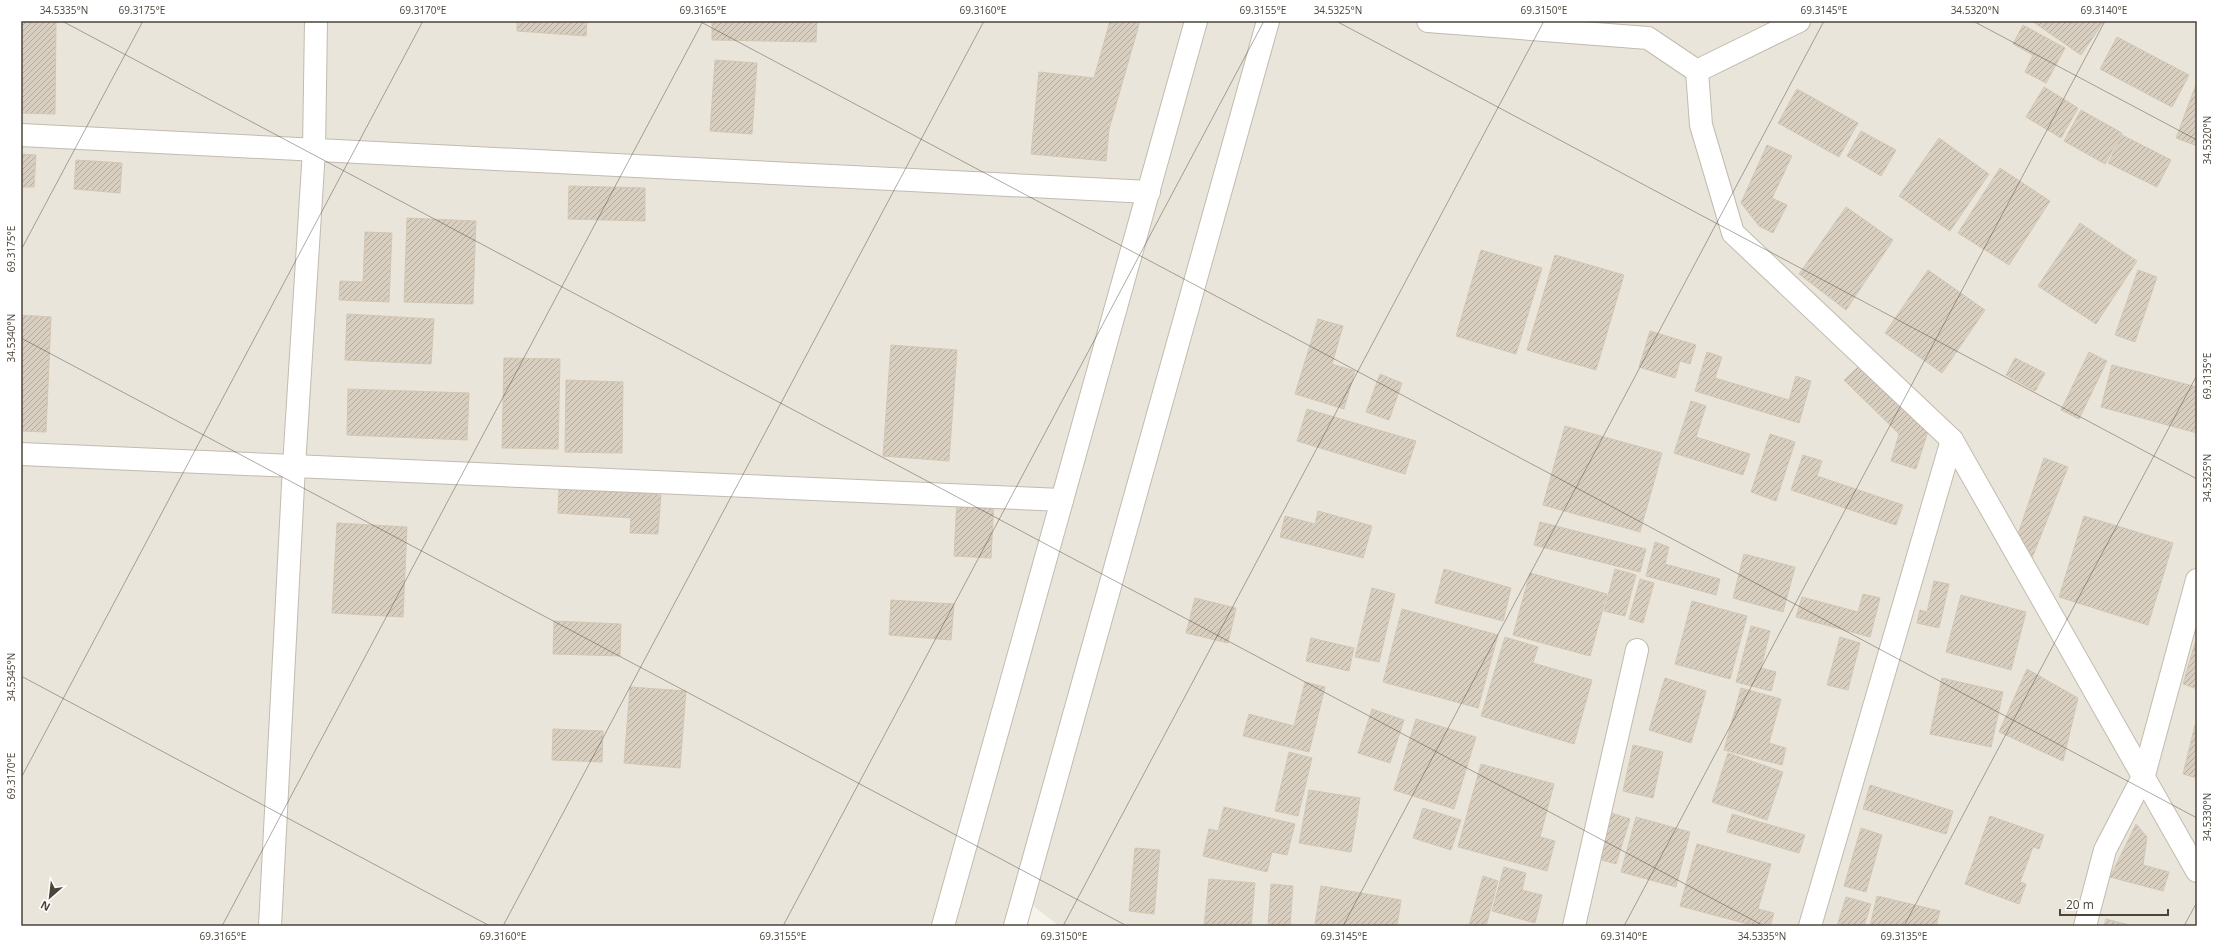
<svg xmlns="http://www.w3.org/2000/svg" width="2218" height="947" font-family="'Open Sans',sans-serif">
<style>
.residential{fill:#eae5da}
.building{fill:url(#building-hatch);stroke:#d3c7b4}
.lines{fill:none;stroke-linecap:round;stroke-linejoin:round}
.minor-casing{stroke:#c2bbae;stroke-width:24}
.minor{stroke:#fff;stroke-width:22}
.ticks{fill:none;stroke:#4b4439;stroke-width:1;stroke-opacity:0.45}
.neatline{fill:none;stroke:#4b4439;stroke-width:1.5}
.ticks-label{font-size:10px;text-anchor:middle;fill:#4b4439}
</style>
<defs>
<pattern id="building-hatch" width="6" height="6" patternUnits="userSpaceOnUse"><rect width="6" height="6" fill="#d8cfc1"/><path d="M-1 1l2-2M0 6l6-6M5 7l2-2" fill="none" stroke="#b1aa9e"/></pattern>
</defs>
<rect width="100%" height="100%" fill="#f6f3ec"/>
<!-- residential -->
<polygon class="residential" points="21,21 2197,21 2197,926 1059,926 1023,898 1015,926 21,926"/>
<!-- building -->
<g class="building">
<polygon points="21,21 56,21 55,114 21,113"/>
<polygon points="517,21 587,21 586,36 517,31"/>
<polygon points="712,21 817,21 816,42 712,40"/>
<polygon points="1110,21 1140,21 1109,129 1106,161 1031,154 1039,72 1094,78"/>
<polygon points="2032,21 2104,21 2081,55"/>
<polygon points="2023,25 2065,48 2046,83 2025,72 2033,55 2013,44"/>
<polygon points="2117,37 2189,75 2172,107 2100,69"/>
<polygon points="715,60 757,63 752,134 710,131"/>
<polygon points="2197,82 2197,146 2176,138"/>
<polygon points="2044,87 2078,108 2061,138 2026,117"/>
<polygon points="1797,89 1858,123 1839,157 1778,123"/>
<polygon points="2081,110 2122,133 2105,164 2064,141"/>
<polygon points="1861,131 1896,150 1881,176 1847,156"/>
<polygon points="2122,135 2171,160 2157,187 2108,163"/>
<polygon points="1939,138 1989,174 1950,231 1899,196"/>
<polygon points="1767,145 1792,156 1772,198 1787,205 1773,233 1759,226 1741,203"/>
<polygon points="21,154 36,155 34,187 21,187"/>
<polygon points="76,160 122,163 120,193 74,189"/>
<polygon points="2000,168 2050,201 2009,265 1958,233"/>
<polygon points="569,186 645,188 645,221 568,219"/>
<polygon points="1846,207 1893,240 1846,310 1799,274"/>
<polygon points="407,218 476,221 473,304 404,302"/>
<polygon points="2080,223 2137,261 2096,324 2038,286"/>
<polygon points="365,232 392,233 389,302 339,300 340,281 363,282"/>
<polygon points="1481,250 1542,268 1516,354 1456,336"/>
<polygon points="1555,255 1624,275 1596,370 1527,350"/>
<polygon points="1928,270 1985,310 1942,373 1885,333"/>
<polygon points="2138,270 2157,277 2135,342 2115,335"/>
<polygon points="347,314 434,319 431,364 345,360"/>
<polygon points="21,315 51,317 46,432 21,431"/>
<polygon points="1318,319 1343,326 1332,364 1355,371 1344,409 1295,394"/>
<polygon points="1650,331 1696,345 1690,364 1680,361 1675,378 1639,367"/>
<polygon points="891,345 957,350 949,461 883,456"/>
<polygon points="1707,352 1722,357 1715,378 1789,400 1796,376 1811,381 1799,423 1695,391"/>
<polygon points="2089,352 2107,361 2079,419 2061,410"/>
<polygon points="504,358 560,359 558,449 502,448"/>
<polygon points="2015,358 2045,373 2035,391 2006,375"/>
<polygon points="2112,365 2197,387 2197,433 2101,407"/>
<polygon points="1859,366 1929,428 1916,469 1891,461 1899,434 1844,380"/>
<polygon points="1380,374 1402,383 1389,420 1366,412"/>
<polygon points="566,380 623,382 622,453 565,452"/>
<polygon points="348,389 469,393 467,440 347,435"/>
<polygon points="1691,401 1706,406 1696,437 1750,454 1743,475 1674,453"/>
<polygon points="1307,409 1416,441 1405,474 1297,441"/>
<polygon points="1565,426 1662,453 1640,532 1543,505"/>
<polygon points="1770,434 1795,442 1776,501 1751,492"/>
<polygon points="1803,455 1822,461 1817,476 1903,505 1896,525 1791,490"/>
<polygon points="2044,458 2068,467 2032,558 2018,534"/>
<polygon points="559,488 661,495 658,534 630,533 631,518 558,513"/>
<polygon points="957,498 994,500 991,558 954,556"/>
<polygon points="1318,511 1372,526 1363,558 1280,537 1285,516 1315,524"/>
<polygon points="2084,516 2173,543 2148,625 2059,597"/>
<polygon points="1540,522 1646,549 1640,572 1534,545"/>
<polygon points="337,523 407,527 403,617 332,613"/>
<polygon points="1655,542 1669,547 1665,564 1720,579 1716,595 1646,576"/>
<polygon points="1744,554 1795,567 1783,612 1733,598"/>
<polygon points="1444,569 1511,588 1503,621 1435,603"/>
<polygon points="1615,569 1636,575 1625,616 1604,611"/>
<polygon points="1530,573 1607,594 1590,656 1513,635"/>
<polygon points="1640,579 1654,583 1643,623 1629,619"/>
<polygon points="1934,581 1949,584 1939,628 1917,623 1920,610 1927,612"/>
<polygon points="1372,588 1395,594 1379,662 1355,657"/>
<polygon points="1863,594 1880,598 1870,637 1796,617 1802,597 1858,612"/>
<polygon points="1961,595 2026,612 2011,670 1946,652"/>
<polygon points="1195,598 1236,608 1228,643 1186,633"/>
<polygon points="891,600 954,604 951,640 889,635"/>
<polygon points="1692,601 1747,616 1730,679 1675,664"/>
<polygon points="1402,609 1498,635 1478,708 1383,682"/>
<polygon points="554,621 621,624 620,656 553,654"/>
<polygon points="1751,626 1770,631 1761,668 1776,672 1771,691 1736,682"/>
<polygon points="1505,637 1538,647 1533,663 1592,680 1574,744 1481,716"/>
<polygon points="1840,637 1860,643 1848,690 1827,685"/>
<polygon points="1311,638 1354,648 1349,671 1306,661"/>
<polygon points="2195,643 2197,644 2197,689 2183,684"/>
<polygon points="2027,669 2078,698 2063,761 1999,732"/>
<polygon points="1665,678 1706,691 1691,743 1649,730"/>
<polygon points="1942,678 2003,692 1991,747 1930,734"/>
<polygon points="1305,682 1325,687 1309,752 1243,736 1249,714 1294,726"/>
<polygon points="630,687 686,691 680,768 624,763"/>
<polygon points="1741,688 1781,699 1769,743 1786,748 1782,765 1724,750"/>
<polygon points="1372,709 1404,720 1390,763 1358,753"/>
<polygon points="1416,719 1476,737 1454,809 1394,790"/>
<polygon points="2195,725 2197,725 2197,778 2183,774"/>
<polygon points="553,729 603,731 602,762 552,760"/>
<polygon points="1633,745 1663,752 1653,798 1623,791"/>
<polygon points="1289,752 1312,758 1298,816 1275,811"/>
<polygon points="1728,753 1783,772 1767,820 1712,802"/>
<polygon points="1481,764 1554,784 1540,837 1555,841 1547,871 1458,847"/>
<polygon points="1870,785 1953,811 1946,834 1863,809"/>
<polygon points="1309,790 1360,798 1351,852 1299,843"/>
<polygon points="1224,807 1295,824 1287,855 1272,852 1267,872 1203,856 1209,829 1218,831"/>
<polygon points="1423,808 1461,820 1451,850 1413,838"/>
<polygon points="1608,812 1630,819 1616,864 1595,858"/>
<polygon points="1732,814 1805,835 1799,853 1727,832"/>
<polygon points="1990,816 2044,835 2039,849 2033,847 2020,882 2026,884 2019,904 1965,884"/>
<polygon points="1636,817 1690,832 1676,887 1621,872"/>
<polygon points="2136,824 2147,837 2143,865 2169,872 2163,891 2110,877"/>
<polygon points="1861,828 1882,835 1866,892 1844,886"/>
<polygon points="1697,844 1771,864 1758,909 1774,913 1770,926 1755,926 1680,906"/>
<polygon points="1135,848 1160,850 1154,914 1129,911"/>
<polygon points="1504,867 1526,873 1522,890 1542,895 1535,923 1492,911"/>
<polygon points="1483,876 1498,881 1486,926 1469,926"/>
<polygon points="1209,879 1255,883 1251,926 1204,926"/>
<polygon points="1271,884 1293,886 1290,926 1268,926"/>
<polygon points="1321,886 1401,900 1397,926 1325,926 1315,924"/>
<polygon points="1877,896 1940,911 1936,926 1870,926"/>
<polygon points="1846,897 1871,904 1864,926 1837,926"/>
<polygon points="2106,919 2133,926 2104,926"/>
</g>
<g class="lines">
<defs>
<g id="minor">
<polyline points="1428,21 1648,38 1697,71 1701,125 1733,233 1952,440 2197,871"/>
<polyline points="1697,71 1799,21"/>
<polyline points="21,135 1149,192"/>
<polyline points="21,454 1062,500"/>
<polyline points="270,926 294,466 314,150 316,21"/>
<polyline points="943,926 1196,21"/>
<polyline points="1015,926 1268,21"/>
<polyline points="1574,926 1637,650"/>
<polyline points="1810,926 1952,440"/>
<polyline points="2085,926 2105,850 2144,775 2197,580"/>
</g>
</defs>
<!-- minor casing -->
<use href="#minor" class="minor-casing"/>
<!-- minor -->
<use href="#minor" class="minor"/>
</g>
<!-- ticks -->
<path class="ticks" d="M62 21 1764 926M699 21 2197 818M1336 21 2197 479M1973 21 2197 140M21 250 143 21M21 338 1127 926M21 676 490 926M21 778 423 21M222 926 703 21M503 926 984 21M783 926 1264 21M1063 926 1544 21M1343 926 1824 21M1624 926 2105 21M1904 926 2197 375M2184 926 2197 902"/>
<!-- border -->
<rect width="2218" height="947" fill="none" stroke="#ffffff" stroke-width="44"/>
<!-- north arrow -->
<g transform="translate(50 897) rotate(208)" stroke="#ffffff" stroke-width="3" paint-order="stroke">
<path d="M0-3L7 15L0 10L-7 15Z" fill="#4b4439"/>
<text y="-6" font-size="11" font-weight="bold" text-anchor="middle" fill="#4b4439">N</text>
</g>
<!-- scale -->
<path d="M2060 909v6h108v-6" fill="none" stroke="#4b4439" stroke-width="2"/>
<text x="2066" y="909" font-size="12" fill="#4b4439" stroke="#ffffff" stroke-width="3" paint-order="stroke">20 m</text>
<rect x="22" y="22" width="2174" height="903" class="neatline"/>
<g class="ticks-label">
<text x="64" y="14">34.5335°N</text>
<text x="142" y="14">69.3175°E</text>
<text x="423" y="14">69.3170°E</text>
<text x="703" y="14">69.3165°E</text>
<text x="983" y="14">69.3160°E</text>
<text x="1263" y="14">69.3155°E</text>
<text x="1338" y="14">34.5325°N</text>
<text x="1544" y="14">69.3150°E</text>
<text x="1824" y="14">69.3145°E</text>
<text x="1975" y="14">34.5320°N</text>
<text x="2104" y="14">69.3140°E</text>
<text transform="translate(2207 140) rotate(-90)" y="4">34.5320°N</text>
<text transform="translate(11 249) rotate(-90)" y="4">69.3175°E</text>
<text transform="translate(11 338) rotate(-90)" y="4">34.5340°N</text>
<text transform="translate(2207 376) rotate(-90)" y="4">69.3135°E</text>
<text transform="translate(2207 478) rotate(-90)" y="4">34.5325°N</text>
<text transform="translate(11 677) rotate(-90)" y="4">34.5345°N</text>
<text transform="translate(11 776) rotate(-90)" y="4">69.3170°E</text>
<text transform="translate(2207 817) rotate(-90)" y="4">34.5330°N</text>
<text x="223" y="940">69.3165°E</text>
<text x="503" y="940">69.3160°E</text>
<text x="783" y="940">69.3155°E</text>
<text x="1064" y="940">69.3150°E</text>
<text x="1344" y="940">69.3145°E</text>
<text x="1624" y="940">69.3140°E</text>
<text x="1762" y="940">34.5335°N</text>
<text x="1904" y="940">69.3135°E</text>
</g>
</svg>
